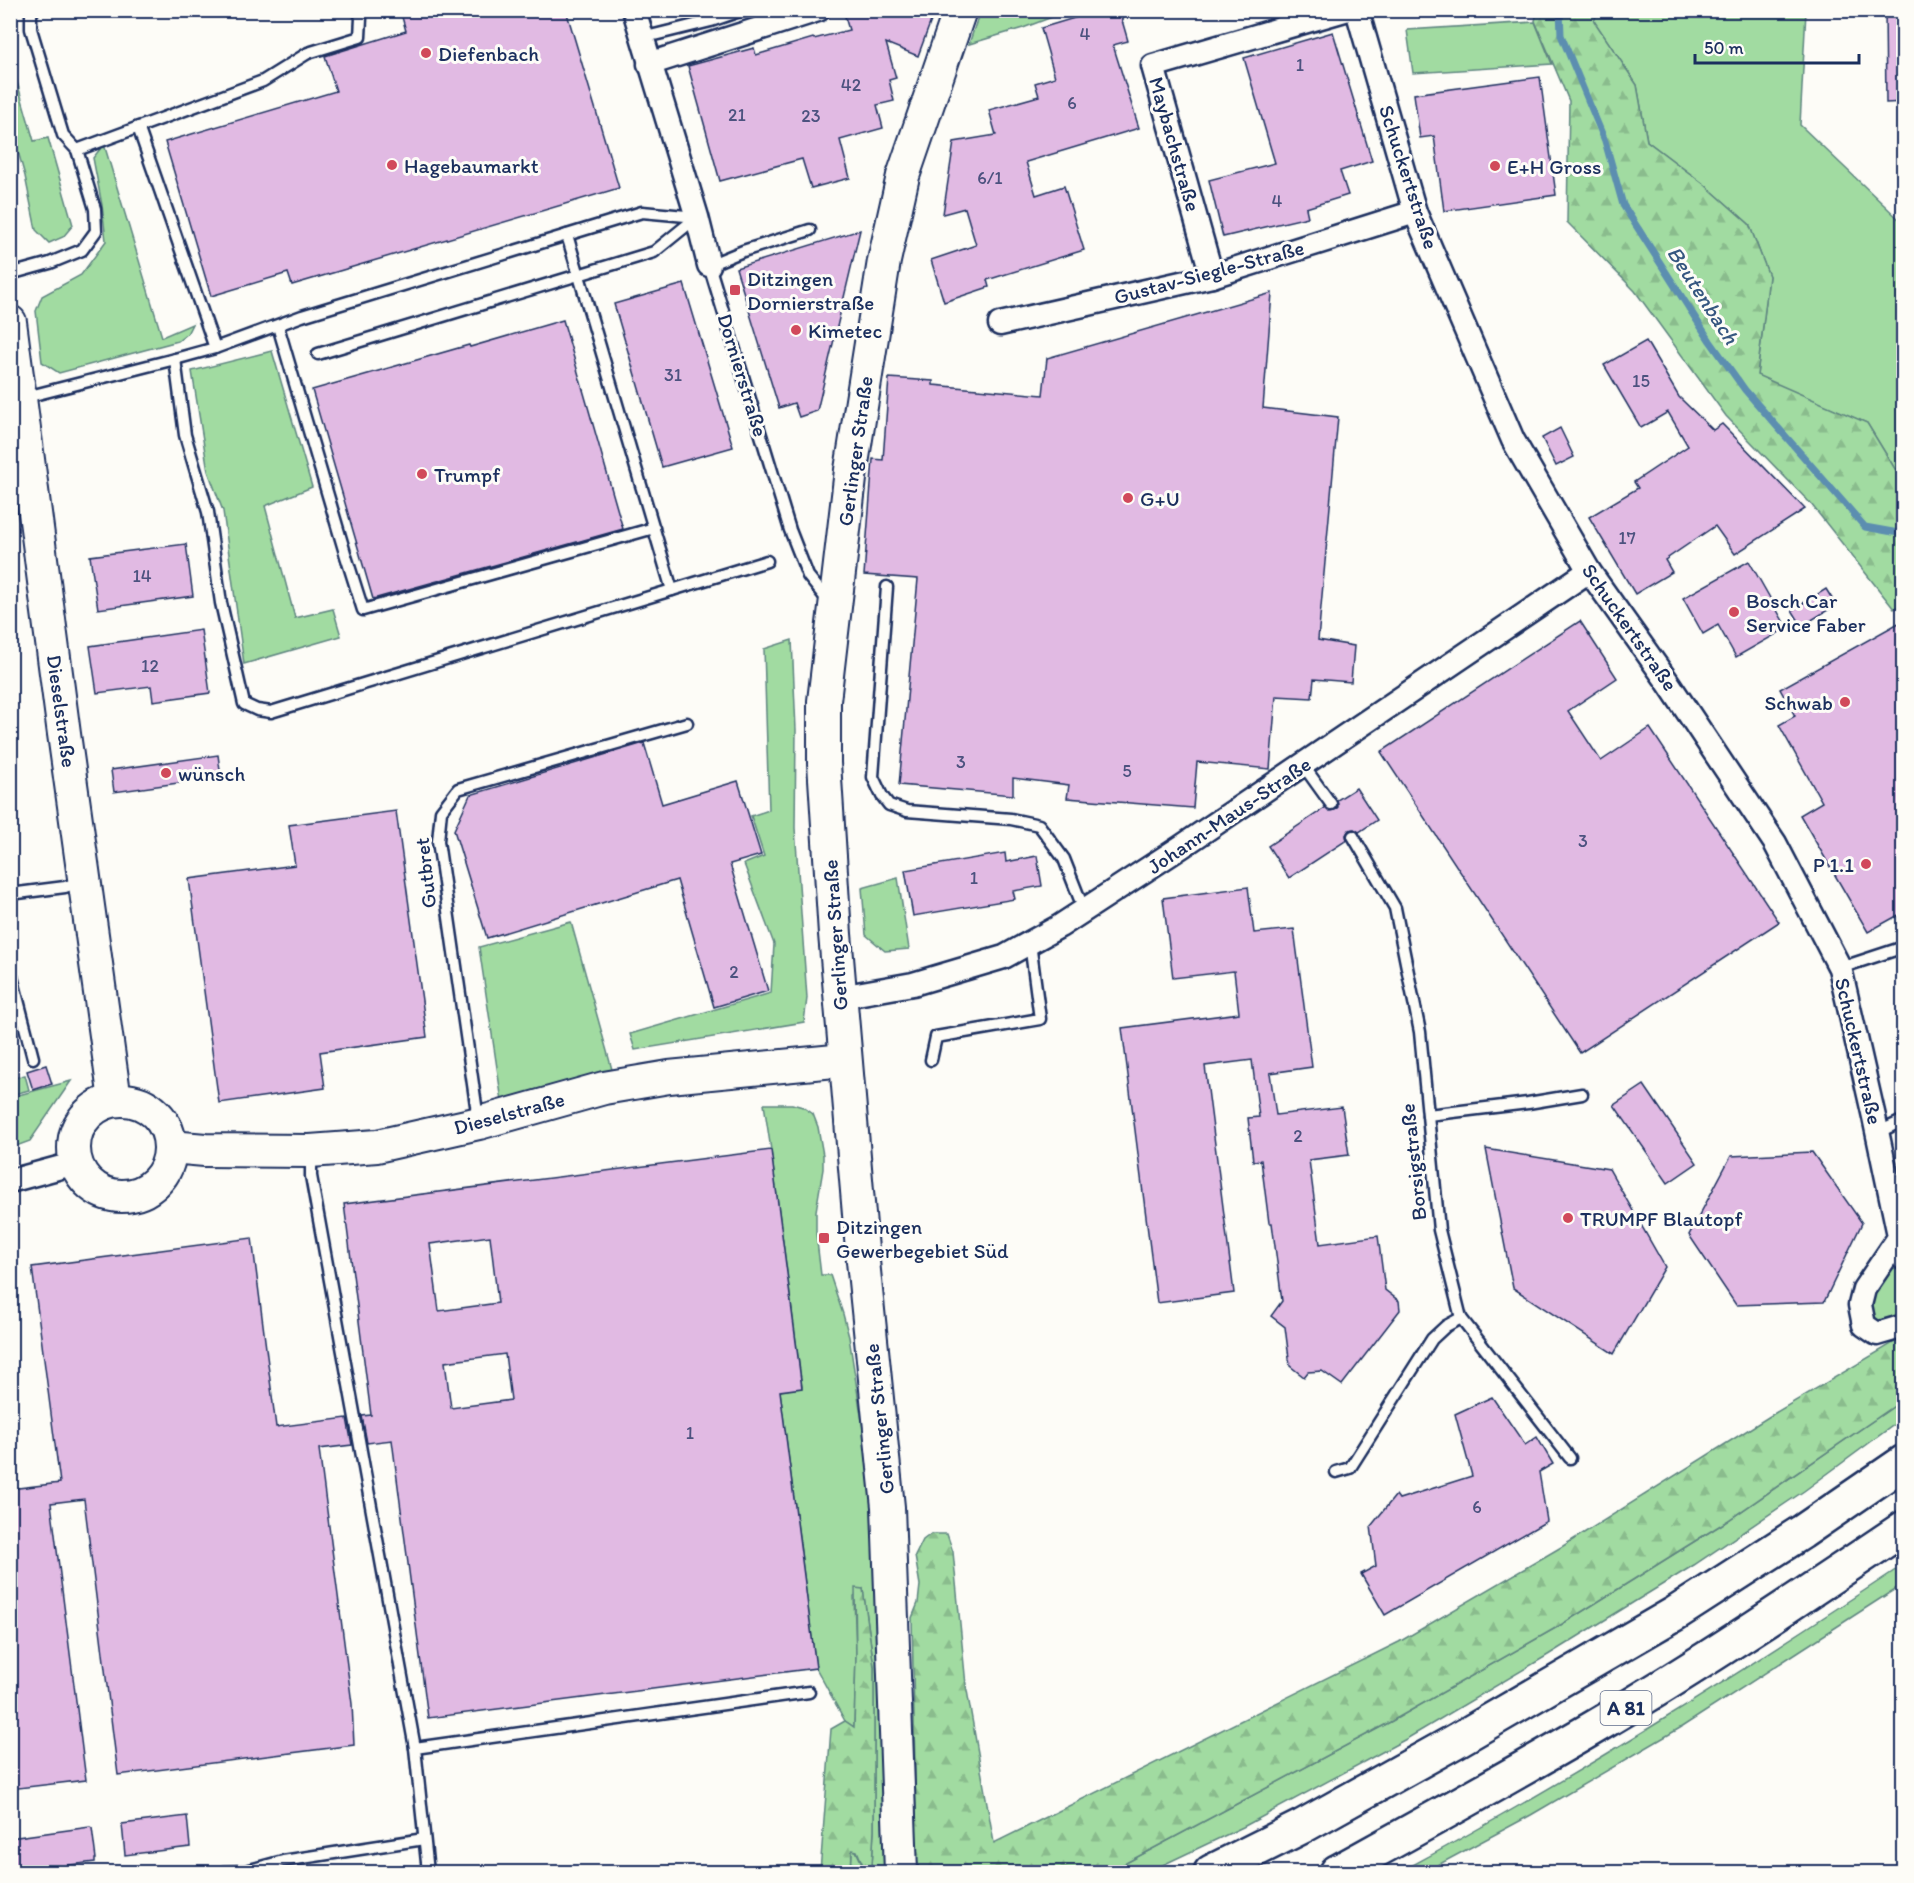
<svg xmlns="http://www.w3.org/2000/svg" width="1914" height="1883" font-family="Itim,sans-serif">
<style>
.grass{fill:#a1dba1;stroke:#5e8580;stroke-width:1.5}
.forest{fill:url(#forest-firs);stroke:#5e8580;stroke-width:1.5}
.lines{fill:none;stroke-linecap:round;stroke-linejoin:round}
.stream{stroke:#5b8eb0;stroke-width:7}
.building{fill:#e1bae3;stroke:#1b2f5e;stroke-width:1.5;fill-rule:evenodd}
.lane-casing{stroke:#1b2f5e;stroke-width:15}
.street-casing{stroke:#1b2f5e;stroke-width:27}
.secondary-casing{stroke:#1b2f5e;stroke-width:36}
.highway-casing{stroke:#1b2f5e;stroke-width:38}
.lane{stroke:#fdfcf7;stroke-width:10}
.street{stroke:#fdfcf7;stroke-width:22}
.secondary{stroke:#fdfcf7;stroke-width:32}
.highway{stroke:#fdfcf7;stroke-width:33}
.poi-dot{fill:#d1495b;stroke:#fdfcf7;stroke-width:2}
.labels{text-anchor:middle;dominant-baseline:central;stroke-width:6;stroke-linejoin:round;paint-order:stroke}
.number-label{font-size:18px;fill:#4c527f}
.shield{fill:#fdfcf7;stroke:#5f6c8c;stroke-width:1.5}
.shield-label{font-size:20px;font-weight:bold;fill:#1b2f5e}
.poi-label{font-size:21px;fill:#1b2f5e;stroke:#fdfcf7;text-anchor:start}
.street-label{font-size:21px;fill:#1b2f5e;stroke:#fdfcf7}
.water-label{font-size:22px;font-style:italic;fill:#365780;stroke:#fdfcf7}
</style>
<defs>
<pattern id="forest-firs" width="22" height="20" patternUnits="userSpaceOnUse" patternTransform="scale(1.5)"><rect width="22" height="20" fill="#a1dba1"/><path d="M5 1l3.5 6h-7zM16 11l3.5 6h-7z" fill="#8abc8d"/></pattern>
</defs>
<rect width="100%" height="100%" fill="#fdfcf7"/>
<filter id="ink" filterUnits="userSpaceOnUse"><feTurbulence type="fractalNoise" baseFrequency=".0167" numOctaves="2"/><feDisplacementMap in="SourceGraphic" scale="12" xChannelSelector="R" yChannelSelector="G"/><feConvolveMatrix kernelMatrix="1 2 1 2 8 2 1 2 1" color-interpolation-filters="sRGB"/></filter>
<g filter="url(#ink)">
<!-- grass -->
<g class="grass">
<polygon points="980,11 980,10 1068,11 1023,28 969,44"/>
<polygon points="1598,11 1806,11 1800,125 1903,223 1903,482 1867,423 1757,376 1769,276 1749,224 1705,185 1647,141 1637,85 1594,21"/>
<polygon points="1535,22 1552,64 1413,73 1407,30"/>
<polygon points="11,61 34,141 48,138 73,225 63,237 49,243 36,230 25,176 11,127"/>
<polygon points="104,144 162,337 192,324 187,334 178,341 59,373 42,362 36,311 42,296 81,275 106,241 102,205 93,158"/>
<polygon points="272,351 312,487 265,506 295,618 333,609 341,636 244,664 223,511 208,471 192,371"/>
<polygon points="792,640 796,730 795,828 807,998 804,1022 635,1050 630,1034 771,993 774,944 744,864 764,856 751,816 769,810 764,649"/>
<polygon points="898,878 909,949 885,951 866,935 862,888"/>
<polygon points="571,922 613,1073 503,1108 479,947"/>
<polygon points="25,1075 29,1090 11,1095 11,1079"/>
<polygon points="71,1081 30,1141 11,1148 11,1097"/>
<polygon points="764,1104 792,1104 803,1107 813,1114 818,1127 823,1155 823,1169 816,1211 816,1233 821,1275 830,1275 843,1314 849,1337 872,1487 888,1872 868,1872 872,1866 874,1830 874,1667 863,1589 854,1596 856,1656 854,1727 845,1721 816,1668 780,1391 802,1387 771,1150"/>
<polygon points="1903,1259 1903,1326 1877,1334 1864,1289 1877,1271"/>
<polygon points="1903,1400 1903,1418 1804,1491 1694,1565 1548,1655 1408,1738 1243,1827 1148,1872 1109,1872 1392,1721 1559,1626 1727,1521"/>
<path d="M1903 1565V1584L1680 1728 1531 1815 1425 1872H1400C1573 1779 1739 1674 1903 1565Z"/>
<polygon points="852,1850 856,1851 866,1872 851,1872"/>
</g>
<!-- forest -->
<g class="forest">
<polygon points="1537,11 1598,11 1594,21 1637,85 1647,141 1705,185 1749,224 1769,276 1757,375 1867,423 1903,482 1903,603 1894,609 1811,504 1726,416 1635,291 1567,222 1569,101 1535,21"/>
<polygon points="1903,1337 1903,1400 1727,1521 1559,1626 1392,1721 1109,1872 917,1872 912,1618 918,1603 920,1585 915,1556 923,1540 931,1534 947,1534 953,1552 966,1685 994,1843 1399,1642 1563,1546 1770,1416"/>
<polygon points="855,1588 863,1589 874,1667 874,1830 872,1866 866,1872 857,1851 852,1850 851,1872 820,1872 831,1729 845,1721 854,1727 856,1656"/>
</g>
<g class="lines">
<!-- stream -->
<polyline class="stream" points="1560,10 1561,35 1605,141 1623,205 1710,341 1745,390 1865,527 1904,534"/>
</g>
<!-- building -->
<g class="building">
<polygon points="400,10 566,10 619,188 292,285 288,273 211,296 165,142 336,91 325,56 406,31"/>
<polygon points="843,10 935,10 918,56 886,43 896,78 889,80 894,101 877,105 883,128 840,140 850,178 811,188 802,159 720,181 688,66 754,48 756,55 813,38 814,39 849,30"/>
<polygon points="1101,10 1119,10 1128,41 1113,45 1139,128 1026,162 1036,195 1064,186 1084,250 987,280 989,287 944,302 931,260 976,245 965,208 943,214 954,142 996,135 989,110 1039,96 1035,83 1055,77 1041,28"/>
<polygon points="1885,10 1904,10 1904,102 1886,103"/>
<polygon points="1333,32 1372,161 1340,171 1348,195 1306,208 1308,217 1223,237 1209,180 1275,163 1244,58"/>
<polygon points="1540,77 1556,195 1444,211 1434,136 1420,138 1414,94"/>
<polygon points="860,230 817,411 799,417 794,403 779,408 736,268"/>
<polygon points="684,284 733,447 662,467 614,304"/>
<polygon points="1272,293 1263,408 1338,417 1318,640 1354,646 1351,682 1314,679 1312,698 1276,696 1270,769 1197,762 1193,808 1067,798 1069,785 1013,778 1013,795 899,785 918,579 864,575 873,459 883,460 889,378 933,381 933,385 1043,395 1047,358"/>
<polygon points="563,320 623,529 373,599 312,390 469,345 470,347"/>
<polygon points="1646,341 1679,397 1713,430 1722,424 1805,509 1735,554 1715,526 1665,560 1672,572 1635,594 1589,517 1638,488 1634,482 1688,446 1668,412 1641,428 1604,365"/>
<polygon points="1560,428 1574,457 1556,466 1542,438"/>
<polygon points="186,544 193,596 98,609 90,556"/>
<polygon points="1749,561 1787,628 1736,657 1718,625 1703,634 1683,598"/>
<polygon points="1826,589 1836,605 1802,626 1792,610"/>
<polygon points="1904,620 1904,912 1868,932 1800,815 1822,802 1779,725 1795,716 1780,689"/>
<polygon points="1580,621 1617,678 1568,711 1601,761 1650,728 1779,922 1580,1053 1381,752"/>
<polygon points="201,630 210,693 153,701 151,686 97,693 90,646"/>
<polygon points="644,743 662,804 738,781 761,855 730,864 768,991 714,1007 677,880 487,938 454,830 470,795"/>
<polygon points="218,755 221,777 114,792 111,770"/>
<polygon points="1356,788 1377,820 1359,832 1354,829 1349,830 1346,835 1347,840 1289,878 1268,846 1325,808 1328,811 1335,810 1338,807 1337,800"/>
<polygon points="396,811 427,1037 320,1052 325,1088 219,1103 189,879 295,865 289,825"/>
<polygon points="1005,853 1006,862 1037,856 1042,886 1013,891 1015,899 913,916 905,870"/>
<polygon points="1248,887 1254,933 1294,929 1312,1067 1270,1073 1276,1115 1342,1107 1349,1155 1309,1160 1320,1244 1378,1236 1385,1290 1399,1301 1400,1310 1342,1385 1322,1371 1308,1372 1304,1377 1290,1366 1285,1327 1271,1316 1282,1301 1272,1223 1269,1223 1261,1160 1253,1161 1248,1118 1259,1117 1252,1060 1205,1066 1234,1293 1157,1303 1122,1028 1239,1013 1234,971 1173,978 1163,898"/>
<polygon points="46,1065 52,1084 33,1090 27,1071"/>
<polygon points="1644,1085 1697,1163 1668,1183 1614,1105"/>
<polygon points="1486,1149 1609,1169 1665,1267 1614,1354 1513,1288"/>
<path d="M771 1150 802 1388 780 1391 816 1668 428 1718 392 1440 367 1443 362 1416 371 1415 344 1204ZM490 1236 498 1303 439 1311 430 1244ZM505 1354 511 1400 451 1408 445 1362Z"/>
<polygon points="1812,1152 1862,1223 1824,1302 1736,1305 1689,1235 1731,1156"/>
<polygon points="252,1238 276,1427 347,1418 352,1445 319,1449 352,1704 354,1745 118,1775 84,1499 51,1503 86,1780 10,1789 10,1489 60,1483 32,1267"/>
<polygon points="1492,1397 1525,1445 1537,1437 1553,1464 1539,1472 1547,1521 1385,1615 1361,1574 1376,1566 1371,1526 1396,1495 1399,1499 1472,1476 1455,1414"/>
<polygon points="187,1816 190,1847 125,1855 122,1824"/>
<polygon points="90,1827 92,1828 96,1859 95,1859 95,1862 10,1872 10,1838"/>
</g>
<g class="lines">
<defs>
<g id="lane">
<polyline points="642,38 711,21 743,10"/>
<polyline points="138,127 215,348"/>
<polyline points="77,150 263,81 308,53 360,37 361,18 358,10"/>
<polyline points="810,230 743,251 709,265 790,530 808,576 829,602"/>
<polyline points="10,274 50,263 82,250 96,231 95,209 77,150 63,135 31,29 31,13 34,10"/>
<polyline points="278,326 345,553 363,610 654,528"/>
<polyline points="318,354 654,252 697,217"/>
<polyline points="175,359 215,348 302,316 642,212 697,217"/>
<polyline points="22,398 175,359 185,435 208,512 221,603 244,704 257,710 271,712 672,590 567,235"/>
<polyline points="887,587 873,777 882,796 889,805 907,811 1011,819 1039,825 1064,859 1084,910"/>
<polyline points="672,590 767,561"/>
<polyline points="1303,765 1331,804"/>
<polyline points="1353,836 1395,908 1420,1032 1439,1230 1461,1318 1570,1458"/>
<polyline points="10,894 65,887 82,881"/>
<polyline points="1840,968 1904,947"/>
<polyline points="10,969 33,1058"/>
<polyline points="931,1060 936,1037 1040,1019 1030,943"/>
<polyline points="1428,1115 1528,1103 1582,1094"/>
<polyline points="478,1119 438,841 441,811 458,789 687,723"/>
<polyline points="1877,1133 1904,1120"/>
<polyline points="311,1154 311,1176 415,1748"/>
<polyline points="1336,1472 1350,1468 1432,1339 1446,1326 1461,1318"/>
<polyline points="223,1872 246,1871 283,1861 424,1839"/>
<polyline points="428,1872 415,1748 809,1692"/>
</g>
<g id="street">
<polyline points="634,10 697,217 709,265"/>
<polyline points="1357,10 1415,212 1513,440 1589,571 1667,681 1775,843 1840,968 1874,1117 1904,1259"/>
<polyline points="649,64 818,10"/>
<polyline points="1212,276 1153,66 1345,10"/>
<polyline points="1000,324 1212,276 1415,212"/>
<polyline points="840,997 913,984 1004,957 1060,926 1181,847 1589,571"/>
<polyline points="10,1181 76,1163"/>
<polyline points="1898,1239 1864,1289 1860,1305 1864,1325 1877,1334 1904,1326"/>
</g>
<g id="secondary">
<polyline points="10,322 64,734 115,1100"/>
<circle cx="122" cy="1148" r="48"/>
<polyline points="171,1147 205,1150 310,1151 377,1146 479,1123 604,1088 669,1077 845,1060"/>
<polyline points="901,1872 888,1507 863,1261 835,934 824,763 824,701 851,470 884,261 903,176 960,10"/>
</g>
<g id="highway">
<polyline points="1211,1872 1303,1826 1454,1742 1676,1613 1802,1532 1904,1462"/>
<path d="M1337 1872C1435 1818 1534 1764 1630 1706 1723 1650 1813 1589 1904 1528"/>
</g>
</defs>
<!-- lane casing -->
<use href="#lane" class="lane-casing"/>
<!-- street casing -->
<use href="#street" class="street-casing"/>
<!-- secondary casing -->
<use href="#secondary" class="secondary-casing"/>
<!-- highway casing -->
<use href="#highway" class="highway-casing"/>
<!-- lane -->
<use href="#lane" class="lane"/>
<!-- street -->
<use href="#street" class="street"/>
<!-- secondary -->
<use href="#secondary" class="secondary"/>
<!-- highway -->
<use href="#highway" class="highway"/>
</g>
</g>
<!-- markers -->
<g class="poi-dot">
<circle cx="426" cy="53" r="6"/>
<circle cx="392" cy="165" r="6"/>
<circle cx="1495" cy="166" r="6"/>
<rect x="729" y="284" width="12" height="12" rx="3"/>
<circle cx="796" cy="330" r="6"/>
<circle cx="422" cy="474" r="6"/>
<circle cx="1128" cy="498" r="6"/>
<circle cx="1734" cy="612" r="6"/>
<circle cx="1845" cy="702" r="6"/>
<circle cx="166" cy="773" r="6"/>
<circle cx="1866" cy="864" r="6"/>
<circle cx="1568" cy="1218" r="6"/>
<rect x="818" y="1232" width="12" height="12" rx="3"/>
</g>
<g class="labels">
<!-- number labels -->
<g class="number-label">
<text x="1085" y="34">4</text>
<text x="1300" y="65">1</text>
<text x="851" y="85">42</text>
<text x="1072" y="103">6</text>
<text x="737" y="115">21</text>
<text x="811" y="116">23</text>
<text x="990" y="178">6/1</text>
<text x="1277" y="201">4</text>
<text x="673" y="375">31</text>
<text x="1641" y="381">15</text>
<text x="1627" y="538">17</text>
<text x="142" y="576">14</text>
<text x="150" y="666">12</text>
<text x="961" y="762">3</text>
<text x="1127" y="771">5</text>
<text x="1583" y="841">3</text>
<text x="974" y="878">1</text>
<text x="734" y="972">2</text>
<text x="1298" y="1136">2</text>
<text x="690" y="1433">1</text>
<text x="1477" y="1507">6</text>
</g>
<!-- shield labels -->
<rect class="shield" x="1600.5" y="1691" width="51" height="34" rx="4.5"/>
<g class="shield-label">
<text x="1626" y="1708">A 81</text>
</g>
<!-- poi labels -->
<g class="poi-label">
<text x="438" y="53">Diefenbach</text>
<text x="404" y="165">Hagebaumarkt</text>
<text x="1507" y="166">E+H Gross</text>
<text x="747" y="278">Ditzingen<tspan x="747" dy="24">Dornierstraße</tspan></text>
<text x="808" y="330">Kimetec</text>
<text x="434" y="474">Trumpf</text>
<text x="1140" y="498">G+U</text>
<text x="1746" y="600">Bosch Car<tspan x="1746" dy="24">Service Faber</tspan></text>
<text x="1833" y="702" text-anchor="end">Schwab</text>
<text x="178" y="773">wünsch</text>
<text x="1854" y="864" text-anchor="end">P 1.1</text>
<text x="1580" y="1218">TRUMPF Blautopf</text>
<text x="836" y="1226">Ditzingen<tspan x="836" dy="24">Gewerbegebiet Süd</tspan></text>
</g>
<!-- street labels -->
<g class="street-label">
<text transform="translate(1175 144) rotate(74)">Maybachstraße</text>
<text transform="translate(1409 177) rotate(72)">Schuckertstraße</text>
<text transform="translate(1209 272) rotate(-15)">Gustav-Siegle-Straße</text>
<text transform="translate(743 375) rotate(73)">Dornierstraße</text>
<text transform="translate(855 451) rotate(-82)">Gerlinger Straße</text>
<text transform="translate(1630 627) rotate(55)">Schuckertstraße</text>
<text transform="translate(62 711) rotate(82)">Dieselstraße</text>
<text transform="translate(1229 815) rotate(-34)">Johann-Maus-Straße</text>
<text transform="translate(425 873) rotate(-96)">Gutbret</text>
<text transform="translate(835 935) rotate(-94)">Gerlinger Straße</text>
<text transform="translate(1859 1051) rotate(77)">Schuckertstraße</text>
<text transform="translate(509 1113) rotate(-15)">Dieselstraße</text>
<text transform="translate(1413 1162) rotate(-96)">Borsigstraße</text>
<text transform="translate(879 1419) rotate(-96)">Gerlinger Straße</text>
</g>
<!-- water labels -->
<g class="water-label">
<text transform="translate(1703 295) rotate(57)">Beutenbach</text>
</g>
</g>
<!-- margin -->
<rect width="1914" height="1883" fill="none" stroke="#fdfcf7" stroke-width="36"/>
<rect x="18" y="18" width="1878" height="1847" fill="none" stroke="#1b2f5e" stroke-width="2" filter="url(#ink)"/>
<!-- scale -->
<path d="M1695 54v9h164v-9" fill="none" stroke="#1b2f5e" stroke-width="3"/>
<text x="1704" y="54" font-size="18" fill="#1b2f5e" stroke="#fdfcf7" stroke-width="4.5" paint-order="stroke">50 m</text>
</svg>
